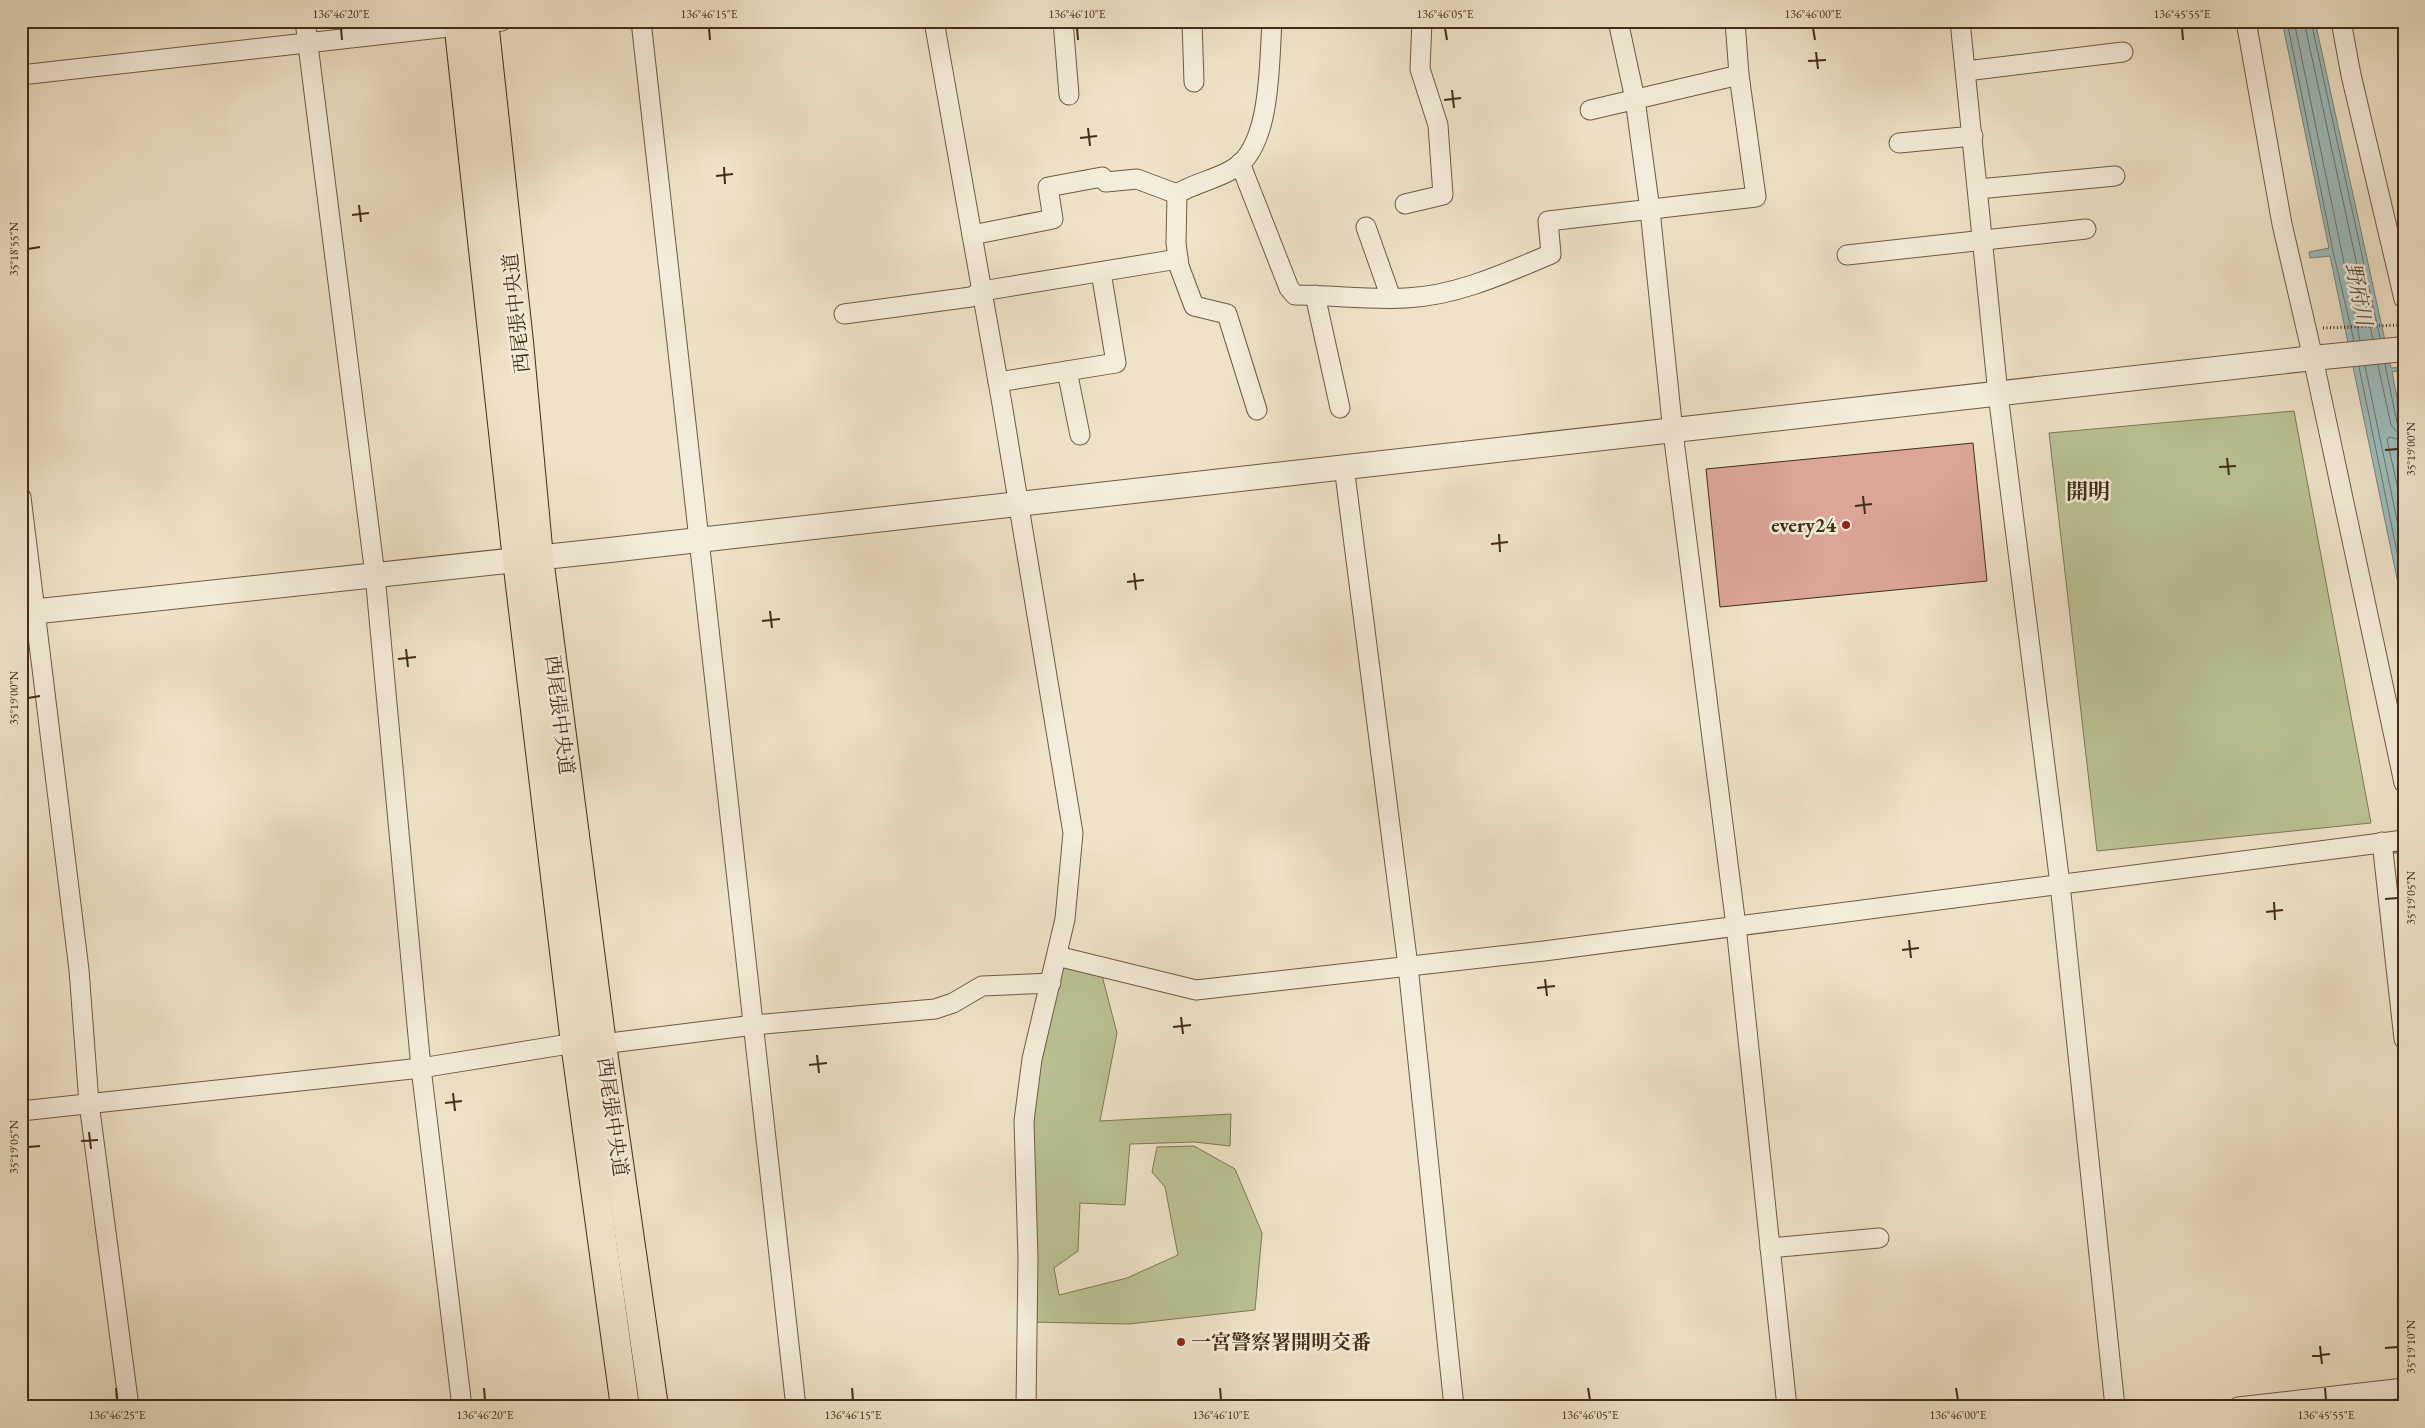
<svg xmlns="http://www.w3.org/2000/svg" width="2425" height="1428" font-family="'EB Garamond','Noto Serif JP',serif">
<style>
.green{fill:#bbc394;stroke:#7f7855}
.water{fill:#9cbdbd;stroke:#78837a}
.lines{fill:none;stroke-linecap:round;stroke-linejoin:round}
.shore{stroke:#70746a;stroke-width:1}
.stream{stroke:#78837a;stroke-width:5.5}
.building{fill:#dba598;stroke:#432c16}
.minor-casing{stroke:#6e5a42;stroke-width:21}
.tertiary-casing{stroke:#6e5a42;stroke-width:26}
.primary-casing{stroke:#432c16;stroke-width:30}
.path{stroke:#432c16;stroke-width:3;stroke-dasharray:1 2.5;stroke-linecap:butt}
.minor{stroke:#f4eddb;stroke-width:19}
.tertiary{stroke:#f4eddb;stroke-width:24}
.primary{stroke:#eee3c8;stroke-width:28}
.ticks{fill:none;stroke:#432c16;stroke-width:2}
.poi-dot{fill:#8f2418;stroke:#f4eddb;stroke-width:2}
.labels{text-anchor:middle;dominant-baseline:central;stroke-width:5;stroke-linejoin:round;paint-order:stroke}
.street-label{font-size:20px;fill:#432c16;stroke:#f4eddb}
.poi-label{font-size:20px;font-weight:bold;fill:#432c16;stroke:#f4eddb;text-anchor:end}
.water-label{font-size:21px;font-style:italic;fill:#595040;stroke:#f4eddb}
.quarter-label{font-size:22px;font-weight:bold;fill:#432c16;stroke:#f4eddb}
.neatline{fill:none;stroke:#432c16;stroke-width:2}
.ticks-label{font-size:12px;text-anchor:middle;fill:#432c16}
</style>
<rect width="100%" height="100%" fill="#eee3c8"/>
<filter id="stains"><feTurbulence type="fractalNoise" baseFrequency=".004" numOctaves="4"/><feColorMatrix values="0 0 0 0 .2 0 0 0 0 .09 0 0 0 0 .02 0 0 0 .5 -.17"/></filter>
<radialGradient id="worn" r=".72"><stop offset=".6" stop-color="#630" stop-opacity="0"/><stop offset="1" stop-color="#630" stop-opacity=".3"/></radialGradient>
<!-- green -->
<g class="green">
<polygon points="2294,411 2371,823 2097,851 2049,433"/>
<polygon points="1057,956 1100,968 1117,1033 1100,1121 1231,1114 1230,1146 1194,1142 1130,1144 1125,1205 1080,1203 1078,1251 1054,1268 1059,1295 1127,1278 1178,1255 1165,1187 1152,1172 1157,1147 1194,1146 1235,1169 1262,1233 1255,1310 1129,1324 1027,1322 1024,1121"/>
</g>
<!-- water -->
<polygon class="water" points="2282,21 2315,21 2391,368 2404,367 2404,370 2392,372 2404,434 2404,612 2330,256 2310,258 2309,252 2329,248"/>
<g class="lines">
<!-- shore -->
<g class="shore">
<polyline points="2287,21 2333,251 2354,341"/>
<polyline points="2294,21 2360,340"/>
<polyline points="2304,21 2373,339"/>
<polyline points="2311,21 2380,338"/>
<polyline points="2385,364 2397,423 2404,427"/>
<polyline points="2378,365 2391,425 2396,431 2404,433"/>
<polyline points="2365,366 2404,554"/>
<polyline points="2359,367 2404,586"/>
<polyline points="2404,441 2390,437 2387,439 2404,517"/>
</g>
<!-- stream -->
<polyline class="stream" points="2393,851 2404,850"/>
</g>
<!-- building -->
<polygon class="building" points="1973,443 1987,581 1720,607 1706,469"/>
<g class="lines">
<defs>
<g id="minor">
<polyline points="305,21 375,575 421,1068 462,1407"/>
<polyline points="641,21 796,1407"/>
<polyline points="934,21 1002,404 1073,833 1065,919 1032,1059 1024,1121 1028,1258 1026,1407"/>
<polyline points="1063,21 1069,95"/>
<polyline points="1192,21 1194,82"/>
<polyline points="1618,21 1635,99 1650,210 1673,432 1736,926 1787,1407"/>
<polyline points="1960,21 1998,394 2060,884 2115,1407"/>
<polyline points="2246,21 2282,224 2313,358 2404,783"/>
<polyline points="2341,21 2351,75 2404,299"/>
<polyline points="1966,71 2123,52"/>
<polyline points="21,75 502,21"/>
<polyline points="1590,110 1739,75"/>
<polyline points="1899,143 1973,136"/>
<path d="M1240 163 1289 288 1295 295C1331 295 1369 300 1406 298 1456 296 1506 273 1551 254L1548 221 1756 197 1739 75 1735 21"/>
<polyline points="1978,189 2115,176"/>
<polyline points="1405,204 1443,195 1438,125 1420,69 1422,21"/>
<polyline points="1366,227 1391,298"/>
<polyline points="972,235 1053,219 1048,187 1102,177 1106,182 1137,179 1177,194"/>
<polyline points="1847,255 2086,229"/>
<polyline points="1315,295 1340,408"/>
<polyline points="844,314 971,297 982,291 1178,259"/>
<polyline points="1067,371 1080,435"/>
<polyline points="998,382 1116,363 1101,272"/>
<path d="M1257 410 1227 314 1194 306 1179 266 1176 243 1177 194C1194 183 1215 180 1233 169 1272 147 1269 61 1272 21"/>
<polyline points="1344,466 1408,966 1454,1407"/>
<polyline points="21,497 79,970 89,1103 129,1407"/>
<polyline points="2382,842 2404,1039"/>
<polyline points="1057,956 1196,990 1544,951 2404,840"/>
<polyline points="602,1044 754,1025 935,1009 953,1003 982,986 1051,983"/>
<polyline points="21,1111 421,1068 575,1043"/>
<polyline points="1770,1248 1879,1238"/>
<polyline points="2238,1407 2404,1388"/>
</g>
<polyline id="tertiary" points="21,613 610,550 2313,358 2404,349"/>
<g id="primary">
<polyline points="458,21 517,560 575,1043 625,1407"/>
<polyline points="484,21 519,342 539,558 602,1044 654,1407"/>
</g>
</defs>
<!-- minor casing -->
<use href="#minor" class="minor-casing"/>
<!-- tertiary casing -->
<use href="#tertiary" class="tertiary-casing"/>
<!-- primary casing -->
<use href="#primary" class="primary-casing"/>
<!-- path -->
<polyline class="path" points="2323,328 2400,325 2403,328"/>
<!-- minor -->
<use href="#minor" class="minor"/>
<!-- tertiary -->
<use href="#tertiary" class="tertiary"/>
<!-- primary -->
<use href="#primary" class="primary"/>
</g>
<!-- ticks -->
<path class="ticks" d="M341 28 342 40M709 28 710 40M1077 28 1078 40M1445 28 1447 40M1813 28 1815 40M2182 28 2183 40M1816 52 1818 69M1808 61 1826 60M1452 90 1454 108M1444 100 1461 98M1088 128 1090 146M1080 138 1097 136M724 167 725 184M716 176 733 174M359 205 361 222M352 215 369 213M28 249 40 247M2385 450 2398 449M2227 458 2229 475M2219 467 2236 466M1863 496 1865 514M1855 506 1872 504M1499 534 1500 552M1491 544 1508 542M1134 573 1136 590M1127 582 1144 580M770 611 772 628M762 621 780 619M406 649 408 667M398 659 416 657M28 698 40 696M2385 899 2398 898M2274 902 2275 920M2266 912 2283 910M1909 940 1911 958M1902 950 1919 948M1545 979 1547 996M1537 988 1555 986M1181 1017 1183 1034M1173 1027 1191 1025M817 1055 819 1073M809 1065 827 1063M453 1093 455 1111M445 1103 462 1101M89 1132 91 1149M81 1141 98 1140M28 1147 40 1146M2320 1346 2322 1364M2385 1348 2398 1347M2312 1356 2330 1354M116 1388 117 1400M484 1388 485 1400M852 1388 853 1400M1220 1388 1221 1400M1588 1388 1590 1400M1956 1388 1958 1400M2325 1388 2326 1400"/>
<!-- markers -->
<g class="poi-dot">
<circle cx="1846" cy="525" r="5"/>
<circle cx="1181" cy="1342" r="5"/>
</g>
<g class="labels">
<!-- street labels -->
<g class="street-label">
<text transform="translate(516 313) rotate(-96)">西尾張中央道</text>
<text transform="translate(560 715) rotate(83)">西尾張中央道</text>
<text transform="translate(613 1117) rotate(82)">西尾張中央道</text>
</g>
<!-- poi labels -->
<g class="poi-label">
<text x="1836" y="525">every24</text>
<text x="1191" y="1342" text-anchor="start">一宮警察署開明交番</text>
</g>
<!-- water labels -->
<g class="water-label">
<text transform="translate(2359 294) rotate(79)">野府川</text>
</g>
<!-- quarter labels -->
<g class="quarter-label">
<text x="2088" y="491">開明</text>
</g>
</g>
<!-- margin -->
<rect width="2425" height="1428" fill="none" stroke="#eee3c8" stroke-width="55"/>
<rect x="28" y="28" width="2370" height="1372" class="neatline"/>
<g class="ticks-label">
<text x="341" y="18">136°46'20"E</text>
<text x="709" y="18">136°46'15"E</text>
<text x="1077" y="18">136°46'10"E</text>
<text x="1445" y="18">136°46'05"E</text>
<text x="1813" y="18">136°46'00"E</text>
<text x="2182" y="18">136°45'55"E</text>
<text transform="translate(14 249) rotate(-90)" y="4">35°18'55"N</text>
<text transform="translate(2411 449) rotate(-90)" y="4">35°19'00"N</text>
<text transform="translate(14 698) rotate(-90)" y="4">35°19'00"N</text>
<text transform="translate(2411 898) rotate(-90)" y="4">35°19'05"N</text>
<text transform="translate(14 1147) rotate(-90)" y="4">35°19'05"N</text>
<text transform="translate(2411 1347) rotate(-90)" y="4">35°19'10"N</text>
<text x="117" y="1419">136°46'25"E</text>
<text x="485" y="1419">136°46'20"E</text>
<text x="853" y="1419">136°46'15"E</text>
<text x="1221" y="1419">136°46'10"E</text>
<text x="1590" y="1419">136°46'05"E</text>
<text x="1958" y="1419">136°46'00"E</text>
<text x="2326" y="1419">136°45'55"E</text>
</g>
<rect width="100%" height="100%" filter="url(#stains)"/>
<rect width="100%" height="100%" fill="url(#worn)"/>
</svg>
